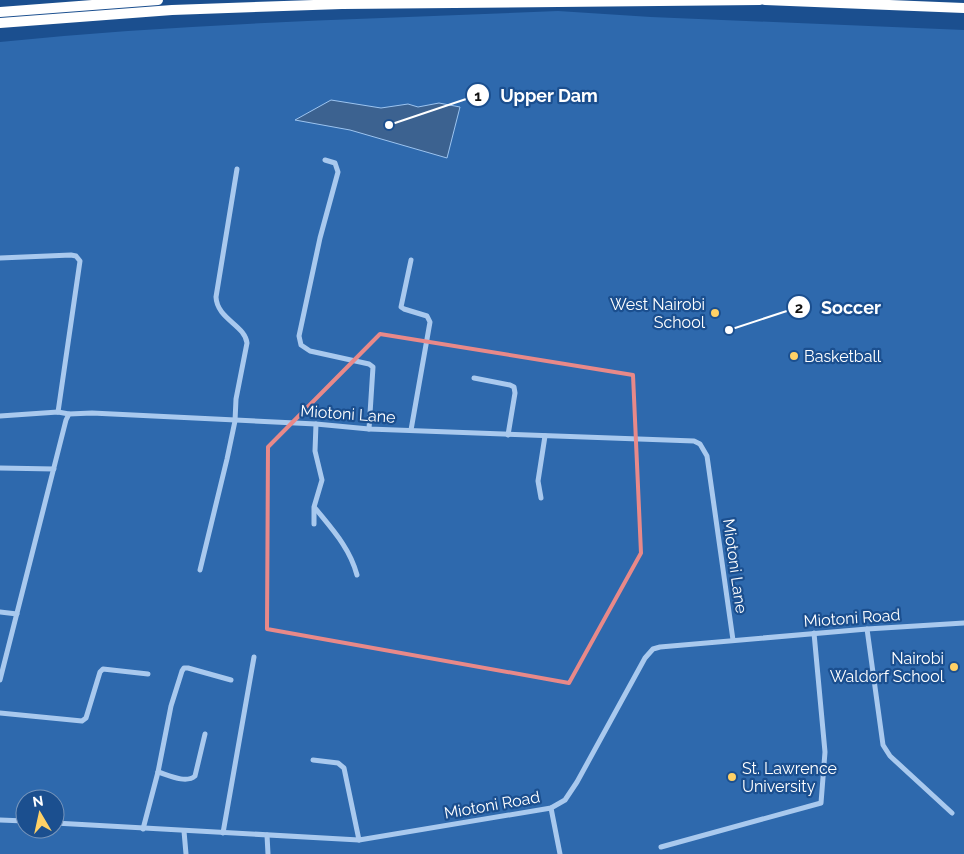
<svg xmlns="http://www.w3.org/2000/svg" width="964" height="854" font-family="Raleway,sans-serif">
<style>
.green{fill:#2e69ad;fill-rule:evenodd}
.water{fill:#3c6290;stroke:#9cc4f0}
.lines{fill:none;stroke-linecap:round;stroke-linejoin:round}
.street{stroke:#a9c9ee;stroke-width:5}
.highway{stroke:#fff;stroke-width:10}
.marked{fill:none;stroke:#e88989;stroke-width:4;stroke-linejoin:round}
.poi-dot{fill:#ffd166;stroke:#1b4f8f;stroke-width:2}
.labels{text-anchor:middle;dominant-baseline:central;stroke-width:4.5;stroke-linejoin:round;paint-order:stroke}
.poi-label{font-size:16px;fill:#fff;stroke:#1b4f8f;text-anchor:end}
.street-label{font-size:16px;fill:#fff;stroke:#1b4f8f}
.leader{fill:none;stroke:#fff;stroke-width:2}
.callout-dot{fill:#fff;stroke:#1b4f8f;stroke-width:2}
.mark-label{font-size:15px;text-anchor:middle;font-weight:bold;fill:#111}
.callout-label{font-size:18px;text-anchor:middle;font-weight:bold;fill:#fff;stroke:#1b4f8f;stroke-width:4.5;stroke-linejoin:round;paint-order:stroke}
</style>
<rect width="100%" height="100%" fill="#1b4f8f"/>
<!-- green -->
<path class="green" d="M558 11 651 17 964 30V854H0V42C185 23 372 19 558 11ZM25 799H55V829H25Z"/>
<!-- water -->
<polygon class="water" points="331,100 381,108 408,104 418,107 439,103 460,107 447,158 350,130 295,120"/>
<g class="lines">
<!-- street -->
<g class="street">
<polyline points="325,160 335,163 338,172 320,238 299,336 301,345 310,351 369,364 373,367 369,429"/>
<polyline points="0,258 71,255 76,256 80,261 58,412"/>
<polyline points="474,378 510,385 514,387 515,393 508,435"/>
<polyline points="0,416 58,412 69,414"/>
<polyline points="411,430 430,322 427,316 404,309 401,307 411,260"/>
<polyline points="0,468 54,469"/>
<polyline points="541,498 538,481 545,436"/>
<path d="M315 508C332 529 350 548 357 575"/>
<polyline points="314,524 314,507 322,480 315,451 316,424"/>
<path d="M200 570 227 459 235 421 236 399 247 343C245 325 217 319 216 297L237 169"/>
<polyline points="0,612 17,614"/>
<polyline points="867,629 883,745 890,756 952,813"/>
<polyline points="0,680 66,420 69,414 92,413 316,424 369,429 694,441 700,444 707,456 733,640"/>
<polyline points="0,713 82,721 86,718 100,672 103,669 148,674"/>
<polyline points="313,760 338,763 344,768 359,840"/>
<path d="M158 772C168 775 186 784 195 776L205 734"/>
<polyline points="551,808 560,854"/>
<polyline points="0,820 25,821"/>
<polyline points="55,823 359,840 551,808 565,800 577,782 645,658 653,649 660,647 867,629 964,623"/>
<polyline points="143,829 158,772 171,706 182,671 184,668 188,668 231,680"/>
<polyline points="184,831 186,854"/>
<polyline points="223,833 254,657"/>
<polyline points="267,835 268,854"/>
<polyline points="661,847 821,803 825,752 814,633"/>
</g>
<!-- highway -->
<g class="highway">
<polyline points="765,0 964,8"/>
<polyline points="0,12 158,0"/>
<polyline points="0,23 172,10 342,4 760,0"/>
</g>
</g>
<!-- marked area -->
<path class="marked" d="M380 334 633 375 641 553 569 683 267 629 268 447Z"/>
<!-- markers -->
<g class="poi-dot">
<circle cx="715" cy="313" r="5"/>
<circle cx="794" cy="356" r="5"/>
<circle cx="954" cy="667" r="5"/>
<circle cx="732" cy="777" r="5"/>
</g>
<g class="labels">
<!-- poi labels -->
<g class="poi-label">
<text x="705" y="304">West Nairobi<tspan x="705" dy="18">School</tspan></text>
<text x="804" y="356" text-anchor="start">Basketball</text>
<text x="944" y="658">Nairobi<tspan x="944" dy="18">Waldorf School</tspan></text>
<text x="742" y="768" text-anchor="start">St. Lawrence<tspan x="742" dy="18">University</tspan></text>
</g>
<!-- street labels -->
<g class="street-label">
<text transform="translate(348 414) rotate(4)">Miotoni Lane</text>
<text transform="translate(735 566) rotate(82)">Miotoni Lane</text>
<text transform="translate(852 618) rotate(-4)">Miotoni Road</text>
<text transform="translate(492 805) rotate(-10)">Miotoni Road</text>
</g>
</g>
<!-- callouts -->
<path class="leader" d="M389 125L478 95M729 330L799 307"/>
<g class="callout-dot">
<circle cx="389" cy="125" r="5"/>
<circle cx="729" cy="330" r="5"/>
<circle cx="478" cy="95" r="12"/>
<circle cx="799" cy="307" r="12"/>
</g>
<g class="mark-label">
<text x="478" y="101">1</text>
<text x="799" y="313">2</text>
</g>
<g class="callout-label">
<text x="549" y="102">Upper Dam</text>
<text x="851" y="314">Soccer</text>
</g>
<!-- north arrow -->
<g transform="translate(40 814) rotate(351)"><circle r="24" fill="#1b4f8f" stroke="#7695bc"/>
<path d="M0-4L9 19L0 12L-9 19Z" fill="#ffd166"/>
<text y="-8" font-size="14" font-weight="bold" text-anchor="middle" fill="#ffffff">N</text>
</g>
</svg>
